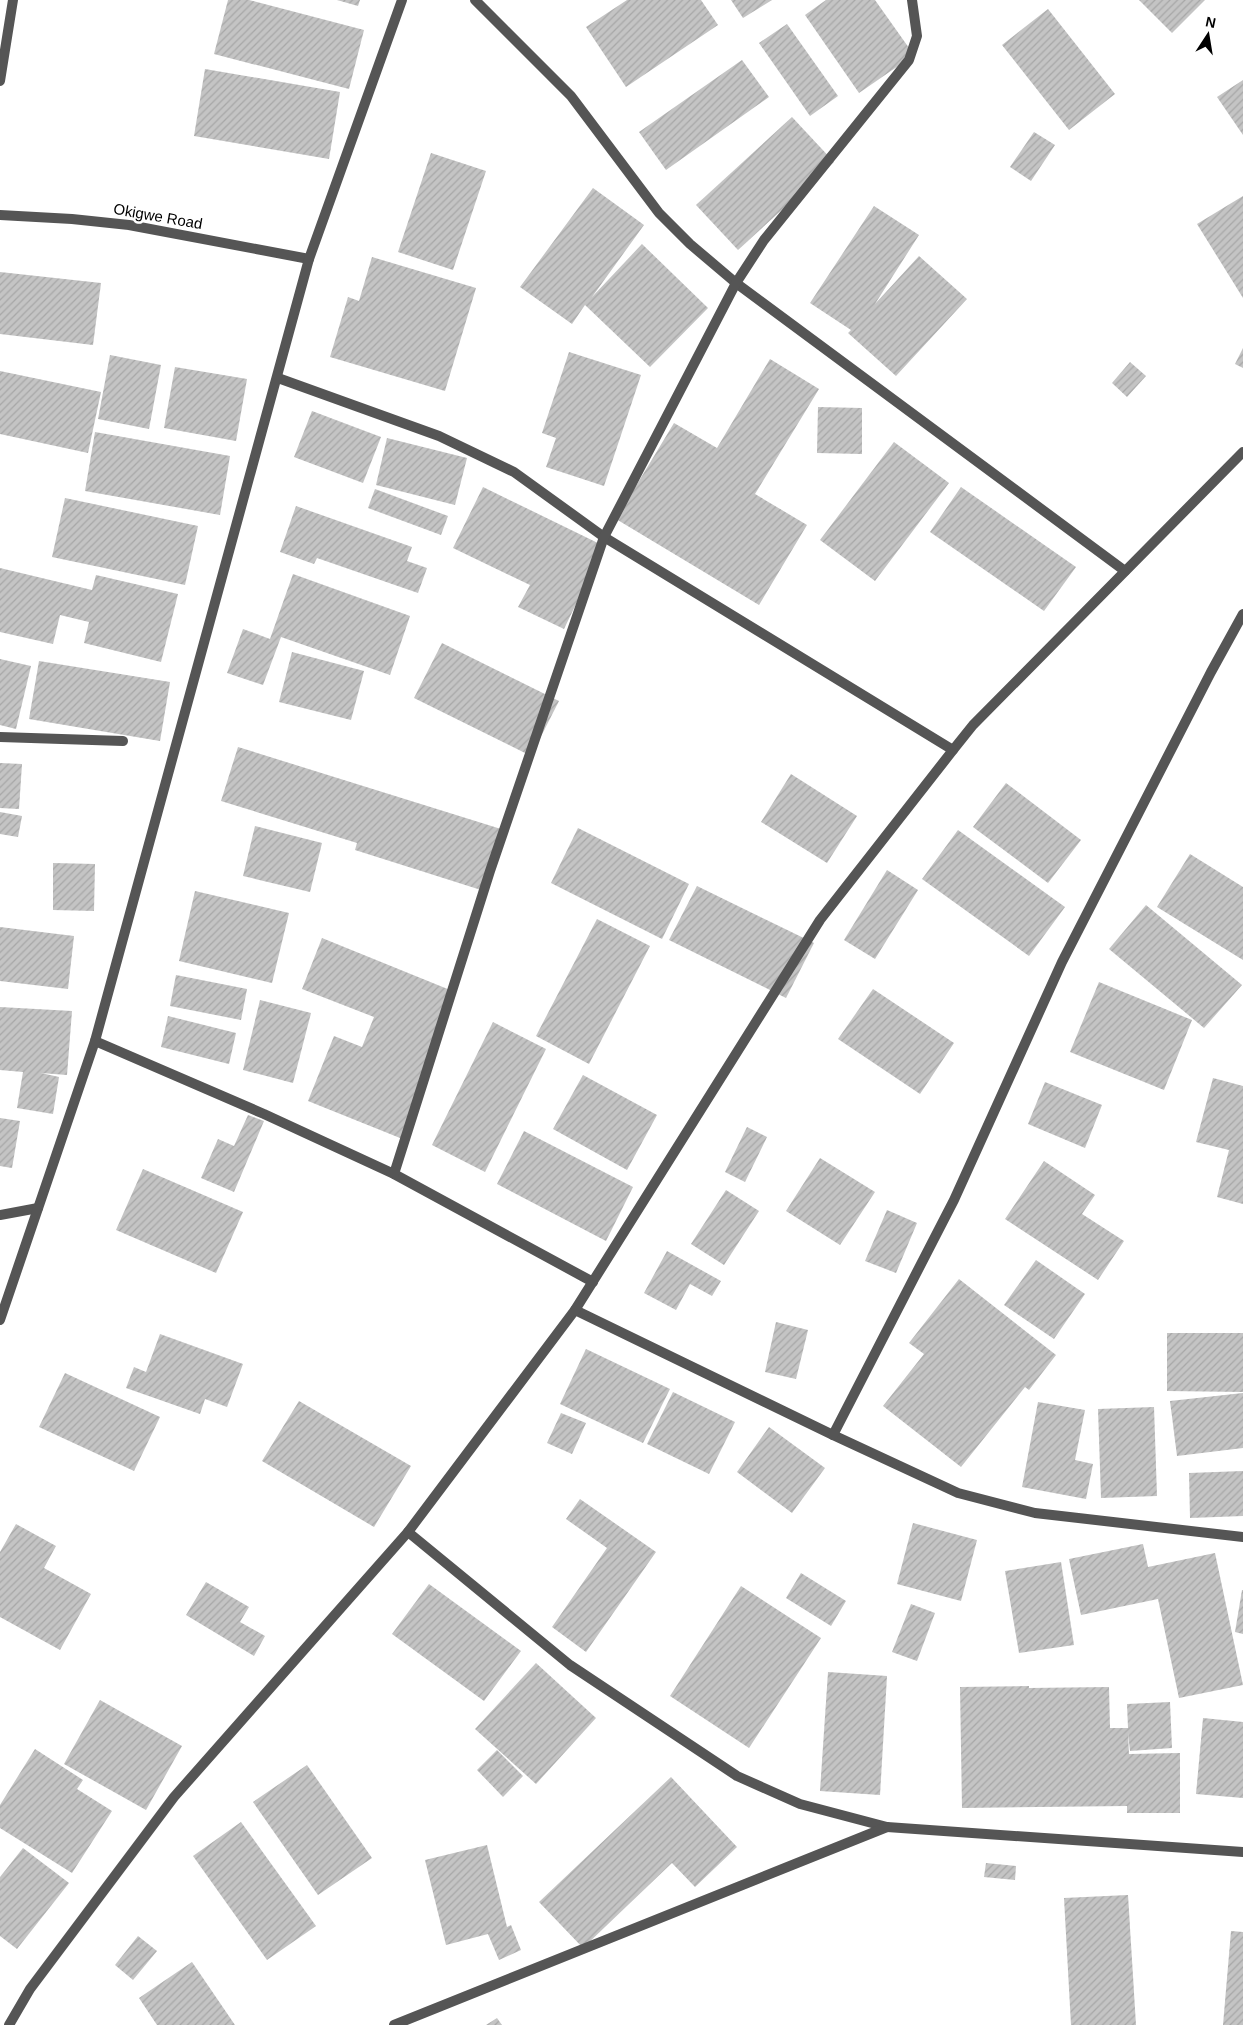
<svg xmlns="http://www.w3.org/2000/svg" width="1243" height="2025" font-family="Arial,sans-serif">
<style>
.building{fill:url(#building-hatch)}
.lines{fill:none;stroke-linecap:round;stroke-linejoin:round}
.street{stroke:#555;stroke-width:10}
.labels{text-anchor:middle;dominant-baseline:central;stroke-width:5;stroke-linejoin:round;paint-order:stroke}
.street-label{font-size:15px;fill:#000;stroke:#fff}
</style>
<defs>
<pattern id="building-hatch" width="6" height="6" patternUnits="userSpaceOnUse" patternTransform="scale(1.25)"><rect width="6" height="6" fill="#c4c4c4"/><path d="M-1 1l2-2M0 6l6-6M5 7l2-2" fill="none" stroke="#a7a7a7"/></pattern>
</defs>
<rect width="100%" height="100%" fill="#fff"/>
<!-- building -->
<g class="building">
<polygon points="228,0 249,0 364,30 349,89 214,54"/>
<polygon points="337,0 360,0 358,6"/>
<polygon points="627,0 701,0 718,25 626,87 586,27"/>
<polygon points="731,0 772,0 743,18"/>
<polygon points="826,0 875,0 914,55 859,93 805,15"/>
<polygon points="1139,0 1205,0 1172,33"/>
<polygon points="1048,9 1115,94 1069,130 1002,45"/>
<polygon points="787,24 838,96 810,116 759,43"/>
<polygon points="742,60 769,97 666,170 639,132"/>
<polygon points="205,69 340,92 329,159 194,136"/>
<polygon points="1243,80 1243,135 1217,97"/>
<polygon points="792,117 834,162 738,250 696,205"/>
<polygon points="1034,132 1055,145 1031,181 1010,167"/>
<polygon points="431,153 486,171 453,270 398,252"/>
<polygon points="593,188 644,225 592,297 642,244 708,308 650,367 585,305 572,324 520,287"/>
<polygon points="1243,196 1243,298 1197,224"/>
<polygon points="874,206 919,235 875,304 919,256 967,299 896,376 848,333 851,330 810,303"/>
<polygon points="372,257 476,288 445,391 330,357 348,297 359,301"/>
<polygon points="0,272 101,283 93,345 0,334"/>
<polygon points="1243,348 1243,368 1235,364"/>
<polygon points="569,352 641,375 604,486 546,467 556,438 542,433"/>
<polygon points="110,355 161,365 149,429 98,419"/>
<polygon points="770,359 819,389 755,494 807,525 759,605 616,519 674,423 717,448"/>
<polygon points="1130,362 1146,376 1127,397 1112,383"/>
<polygon points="175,367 247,379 236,441 164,428"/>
<polygon points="0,371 101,392 88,453 0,434"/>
<polygon points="818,407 862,408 862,454 817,453"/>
<polygon points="312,411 381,437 363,483 294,457"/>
<polygon points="95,432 230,456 220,515 85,491"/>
<polygon points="387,438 467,458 455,505 376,485"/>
<polygon points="894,442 949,483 875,581 820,540"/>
<polygon points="483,487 604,546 564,629 518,607 530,585 453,548"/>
<polygon points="961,487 1076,567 1044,611 930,532"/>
<polygon points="375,489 448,516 441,535 368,508"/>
<polygon points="65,498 198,526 185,585 52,557"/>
<polygon points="296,506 412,547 407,561 427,568 418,593 317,558 314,564 280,552"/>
<polygon points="0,568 92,590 96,575 178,594 161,662 84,643 89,622 60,615 53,644 0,632"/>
<polygon points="293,574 410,616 390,675 281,637 263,685 227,673 243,629 270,639"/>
<polygon points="442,643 559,701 531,756 414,698"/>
<polygon points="292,652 364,671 351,720 279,702"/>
<polygon points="0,659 31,666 16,729 0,725"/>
<polygon points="39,661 170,682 160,741 29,719"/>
<polygon points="238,747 501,829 481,890 355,850 357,843 221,801"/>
<polygon points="0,763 22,764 19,809 0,808"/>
<polygon points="791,774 857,816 827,863 761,822"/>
<polygon points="1006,783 1081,840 1048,883 973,827"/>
<polygon points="0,812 22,816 18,837 0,834"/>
<polygon points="255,826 322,843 310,892 243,876"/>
<polygon points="578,828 689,884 662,939 551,883"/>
<polygon points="958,830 1065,907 1029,956 922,879"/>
<polygon points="1190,854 1243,887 1243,960 1157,907"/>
<polygon points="53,863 95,864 94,911 53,910"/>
<polygon points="887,870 918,890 875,959 844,940"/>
<polygon points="697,886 814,943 786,998 669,940"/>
<polygon points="195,891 289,913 272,983 179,961"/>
<polygon points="1146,905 1242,985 1204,1028 1109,949"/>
<polygon points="597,919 650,946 589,1064 536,1036"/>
<polygon points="0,927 74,936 68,989 0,981"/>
<polygon points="322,938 455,992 405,1140 308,1101 334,1036 362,1047 374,1017 302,989"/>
<polygon points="176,975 247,989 241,1020 170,1006"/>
<polygon points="1099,982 1192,1020 1164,1090 1070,1052"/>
<polygon points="873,989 954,1043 920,1094 838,1039"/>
<polygon points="260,1000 311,1013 293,1083 243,1070"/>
<polygon points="0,1007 72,1011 67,1075 41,1073 59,1077 53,1114 17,1108 23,1072 0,1070"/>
<polygon points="168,1016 236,1033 229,1064 161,1047"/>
<polygon points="493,1022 546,1049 485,1172 432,1145"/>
<polygon points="583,1075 657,1115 627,1170 553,1129"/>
<polygon points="1213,1078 1243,1086 1243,1204 1217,1197 1229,1150 1196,1142"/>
<polygon points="1045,1082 1102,1105 1085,1148 1028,1124"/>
<polygon points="248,1115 264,1121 234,1192 201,1178 218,1139 234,1146"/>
<polygon points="0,1118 20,1121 12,1168 0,1166"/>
<polygon points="747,1127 767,1137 745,1182 725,1172"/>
<polygon points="524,1131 633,1187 606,1241 497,1184"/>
<polygon points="820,1158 875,1192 840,1245 786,1211"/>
<polygon points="1044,1161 1095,1195 1082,1214 1124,1241 1098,1280 1005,1219"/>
<polygon points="143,1169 243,1212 216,1273 116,1230"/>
<polygon points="726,1190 759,1211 724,1265 691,1244"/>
<polygon points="887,1210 917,1223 896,1273 865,1261"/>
<polygon points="667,1251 721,1281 712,1296 690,1284 676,1310 644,1293"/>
<polygon points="1036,1260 1085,1294 1054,1339 1004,1305"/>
<polygon points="959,1279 1056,1355 1029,1390 1025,1387 961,1467 883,1406 924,1354 909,1343"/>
<polygon points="776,1322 808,1330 796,1379 765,1372"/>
<polygon points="1167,1333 1243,1333 1243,1392 1167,1391"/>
<polygon points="160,1334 243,1364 227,1407 205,1399 200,1414 126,1388 134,1367 146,1372"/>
<polygon points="586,1349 670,1389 643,1443 560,1404"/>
<polygon points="65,1373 160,1417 134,1471 39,1427"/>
<polygon points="673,1392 735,1422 709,1474 647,1444"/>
<polygon points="1243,1393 1243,1448 1177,1456 1170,1401"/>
<polygon points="299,1401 411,1466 374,1527 262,1461"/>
<polygon points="1038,1402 1085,1410 1075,1460 1093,1464 1086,1499 1022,1487"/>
<polygon points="1154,1407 1157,1496 1101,1498 1098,1409"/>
<polygon points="561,1413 586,1423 572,1454 547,1443"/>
<polygon points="769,1427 825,1468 792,1513 737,1472"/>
<polygon points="1243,1471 1243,1516 1190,1518 1189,1473"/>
<polygon points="580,1499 656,1552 586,1652 552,1627 607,1548 566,1519"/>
<polygon points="913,1523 977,1540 961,1601 897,1584"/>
<polygon points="16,1524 56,1546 44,1568 91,1594 60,1650 0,1617 0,1552"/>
<polygon points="1143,1544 1148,1567 1215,1553 1243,1685 1179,1698 1158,1599 1081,1615 1069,1559"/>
<polygon points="1061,1562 1074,1645 1019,1653 1005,1571"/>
<polygon points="801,1573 846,1601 831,1626 786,1598"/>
<polygon points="206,1582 249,1607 240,1622 265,1636 254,1656 186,1615"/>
<polygon points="429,1584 521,1651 484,1701 392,1634"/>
<polygon points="741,1586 821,1638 749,1748 670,1696"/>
<polygon points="1242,1590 1243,1590 1243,1634 1235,1632"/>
<polygon points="911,1604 935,1613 917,1661 892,1652"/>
<polygon points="536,1663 596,1718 536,1784 475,1729"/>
<polygon points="828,1672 887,1676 880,1795 820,1791"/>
<polygon points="1029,1686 1029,1688 1109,1687 1110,1728 1128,1728 1127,1704 1170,1702 1172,1748 1130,1751 1128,1733 1129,1754 1180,1753 1180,1813 1127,1813 1127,1806 962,1808 960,1687"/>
<polygon points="100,1700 182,1746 146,1810 64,1764"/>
<polygon points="1203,1718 1243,1722 1243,1798 1196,1794"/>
<polygon points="35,1749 83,1780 77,1789 112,1811 72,1873 0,1828 0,1805"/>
<polygon points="497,1750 523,1776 503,1797 477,1770"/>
<polygon points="307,1765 372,1858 318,1895 253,1802"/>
<polygon points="671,1777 737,1847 695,1887 672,1863 583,1948 539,1902"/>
<polygon points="241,1822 316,1926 267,1960 193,1856"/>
<polygon points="487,1845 507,1927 511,1925 521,1950 499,1960 488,1934 446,1945 425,1860"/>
<polygon points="23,1848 69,1883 17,1949 0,1936 0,1877"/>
<polygon points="986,1863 1016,1866 1015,1880 984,1877"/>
<polygon points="1128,1895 1136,2025 1071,2025 1064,1898"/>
<polygon points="1231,1931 1243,1932 1243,2025 1223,2025"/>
<polygon points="138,1936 157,1951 133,1980 115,1965"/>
<polygon points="192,1962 235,2025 157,2025 139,1998"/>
<polygon points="497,2018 502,2025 486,2025"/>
</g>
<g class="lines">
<!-- street -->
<g class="street">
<polyline points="475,0 571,96 659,213 690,244 736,283 1125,571"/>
<polyline points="0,81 13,0"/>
<polyline points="0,215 72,219 129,225 309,259"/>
<polyline points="278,378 439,436 514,472 604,537 953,750"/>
<polyline points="0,737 123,741"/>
<polyline points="95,1041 264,1114 394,1174 593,1282"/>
<polyline points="394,1174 490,871 604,537 736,283 764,240 909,60 917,36 912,0"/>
<polyline points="0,1215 38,1208"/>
<polyline points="575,1310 833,1435 958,1493 1035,1513 1243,1537"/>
<polyline points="0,1320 95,1041 309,259 402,0"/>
<polyline points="833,1435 954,1200 1062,962 1211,672 1243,614"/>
<polyline points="408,1532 570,1665 737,1776 800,1804 887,1827 1243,1852"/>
<polyline points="9,2025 30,1989 174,1797 408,1532 575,1310 820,920 953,750 973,725 1243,452"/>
<polyline points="394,2025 887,1827"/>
</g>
</g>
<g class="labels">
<!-- street labels -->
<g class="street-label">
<text transform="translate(158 216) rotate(10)">Okigwe Road</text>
</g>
</g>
<!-- north arrow -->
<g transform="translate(1208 35) rotate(12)" stroke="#ffffff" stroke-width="4" paint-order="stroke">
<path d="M0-4L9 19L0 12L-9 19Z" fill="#000000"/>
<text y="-8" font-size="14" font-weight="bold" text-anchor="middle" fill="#000000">N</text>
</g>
</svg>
